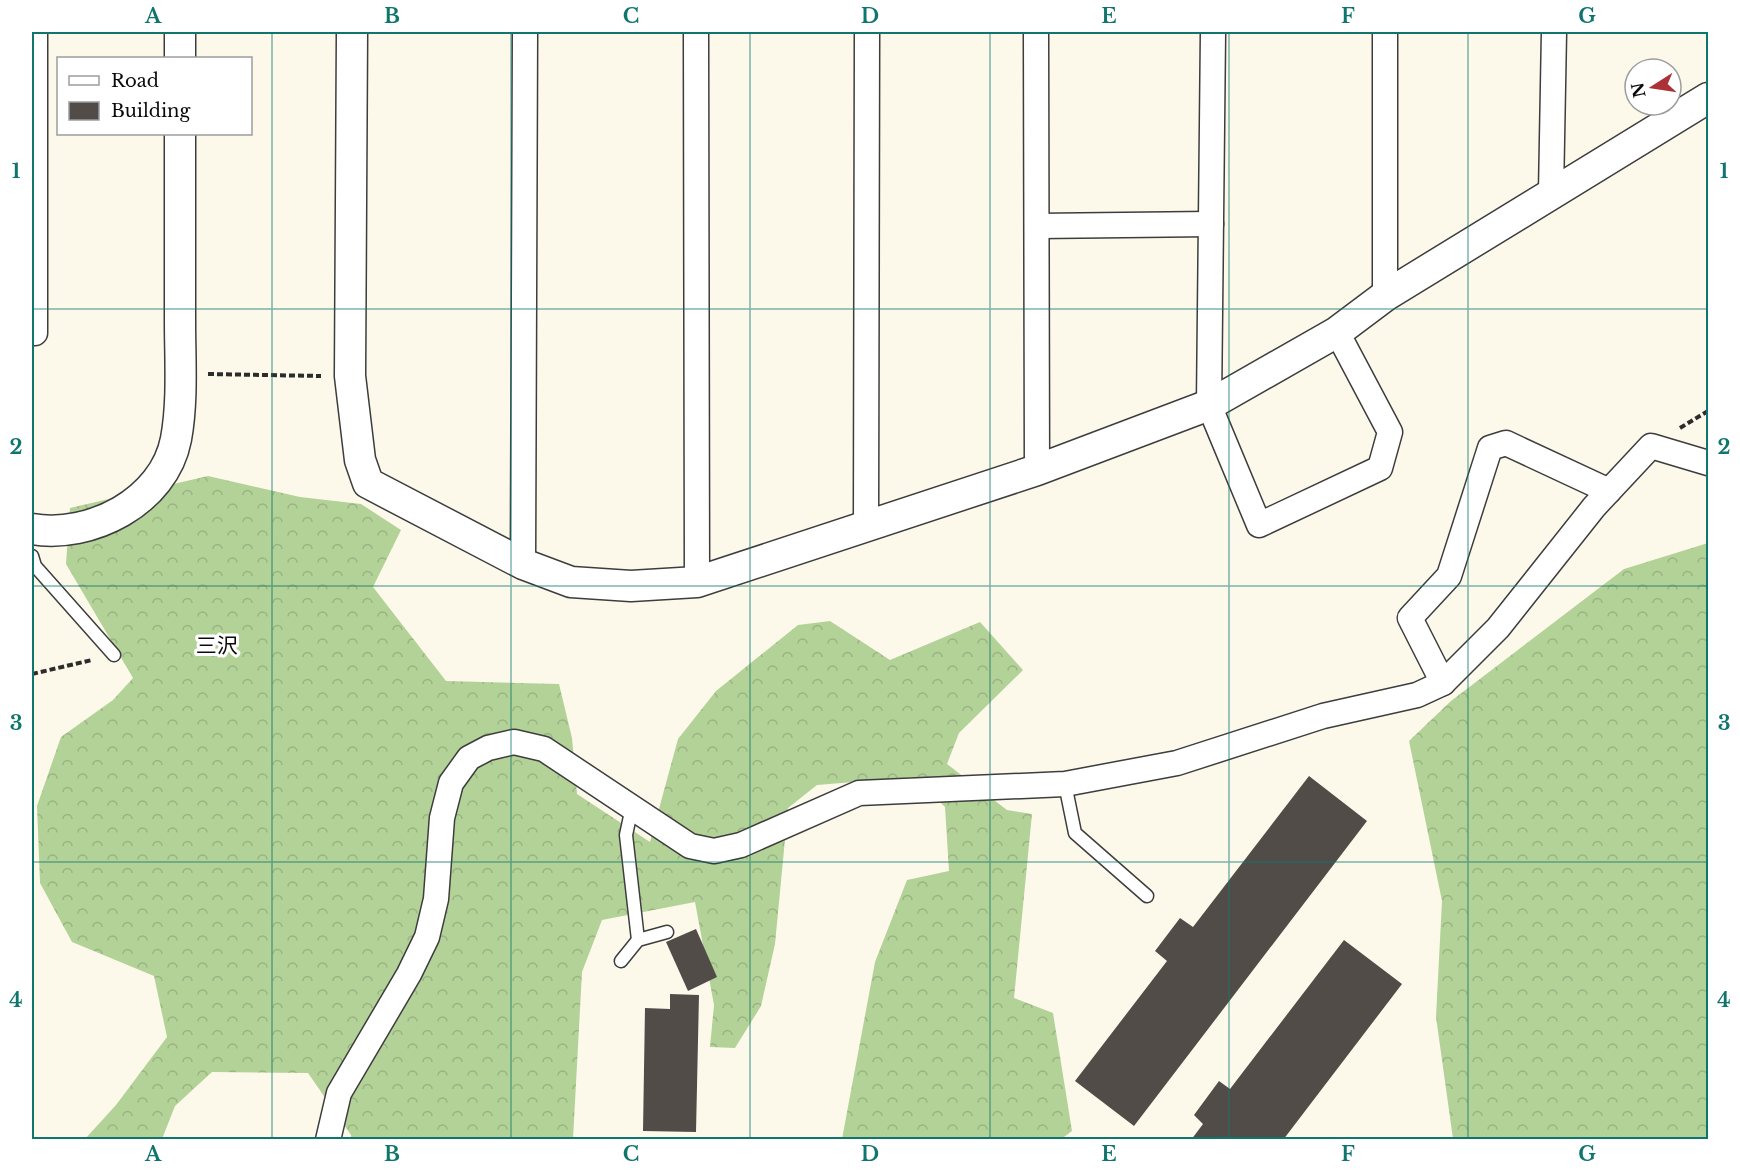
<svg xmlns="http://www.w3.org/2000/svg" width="1740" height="1171" font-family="'Libre Baskerville','Noto Sans JP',serif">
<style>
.forest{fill:url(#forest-crowns)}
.building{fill:#524c48}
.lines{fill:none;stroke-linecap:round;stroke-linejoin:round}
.service-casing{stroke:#3d3d3d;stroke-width:15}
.minor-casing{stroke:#3d3d3d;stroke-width:27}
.tertiary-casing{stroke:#3d3d3d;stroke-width:33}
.path{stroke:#2c2c2c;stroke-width:4;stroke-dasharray:6 3;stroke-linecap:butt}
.service{stroke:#fff;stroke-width:12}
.minor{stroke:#fff;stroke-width:24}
.tertiary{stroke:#fff;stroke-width:30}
.grid{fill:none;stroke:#0f766e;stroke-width:1.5;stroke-opacity:0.55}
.labels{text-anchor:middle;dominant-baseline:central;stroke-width:6;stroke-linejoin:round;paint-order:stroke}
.quarter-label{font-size:21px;fill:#0a0a0a;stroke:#fff}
.neatline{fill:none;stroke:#0f766e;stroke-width:2}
.grid-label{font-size:20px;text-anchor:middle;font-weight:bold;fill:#0f766e}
</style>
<defs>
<pattern id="forest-crowns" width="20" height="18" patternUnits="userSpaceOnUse" patternTransform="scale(1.5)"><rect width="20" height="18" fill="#b3d298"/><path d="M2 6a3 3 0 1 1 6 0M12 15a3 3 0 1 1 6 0" fill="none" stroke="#99b382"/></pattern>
</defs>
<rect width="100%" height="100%" fill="#fdf9ea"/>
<!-- forest -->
<g class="forest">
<polygon points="208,476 300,497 361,504 401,530 373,587 446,681 559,684 572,738 577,794 650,842 678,739 716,691 798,625 830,621 890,660 980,622 1023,670 959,733 947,764 1007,810 1032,814 1014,998 1053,1013 1072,1131 1060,1140 842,1139 875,962 907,880 949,871 945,807 915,777 817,785 788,808 775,944 761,1006 735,1048 710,1047 714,1005 695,902 602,920 582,972 573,1139 351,1139 351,1135 308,1073 212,1072 175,1106 162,1139 85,1139 116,1105 167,1037 154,976 72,942 40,883 37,806 61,737 113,700 133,678 66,564 70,508"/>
<polygon points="1708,543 1708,1139 1453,1139 1436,1017 1442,901 1409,741 1451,701 1624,569"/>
</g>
<!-- building -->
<g class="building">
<polygon points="1309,776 1367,821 1134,1126 1075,1081 1167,961 1155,951 1180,918 1193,927"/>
<polygon points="696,929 717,977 688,991 666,942"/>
<polygon points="1344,940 1402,984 1283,1140 1191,1140 1203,1124 1194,1115 1219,1081 1230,1089"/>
<polygon points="670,994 699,995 696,1132 643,1131 645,1008 670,1009"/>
</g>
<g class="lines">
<defs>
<g id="service">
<polyline points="32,556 35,566 114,655"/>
<polyline points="1065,784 1075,833 1147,896"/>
<polyline points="632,807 626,835 638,940"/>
<polyline points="621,961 638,940 667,932"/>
</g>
<g id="minor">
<polyline points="696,32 697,582"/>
<polyline points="1036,32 1037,470"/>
<polyline points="1213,32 1209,405 1259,525 1380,468 1390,432 1337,332"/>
<polyline points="1385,32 1385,296"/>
<polyline points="1551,193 1554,32"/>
<polyline points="1037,226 1211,224"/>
<polyline points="32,333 35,333 35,32"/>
<polyline points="866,526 867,32"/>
<polyline points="523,564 525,32"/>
<polyline points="1443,683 1410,618 1449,576 1490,448 1506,443 1609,491"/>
<polyline points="328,1140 339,1093 409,974 427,937 436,899 442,818 451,783 469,758 488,748 514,742 544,749 690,846 714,851 741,845 859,793 1065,784 1177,763 1323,716 1417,695 1443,683 1498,628 1594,507 1651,446 1708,463"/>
</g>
<g id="tertiary">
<polyline points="180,32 180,58"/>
<polyline points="352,32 350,376 360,460 368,483 523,564 571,582 631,586 697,582 1037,470 1209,405 1337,332 1385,296 1708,98"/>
<path d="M32 529C90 539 164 502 176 439 183 401 180 359 180 321 180 258 180 196 180 134"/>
</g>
</defs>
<!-- service casing -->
<use href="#service" class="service-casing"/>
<!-- minor casing -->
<use href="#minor" class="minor-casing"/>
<!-- tertiary casing -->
<use href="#tertiary" class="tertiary-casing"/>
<!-- path -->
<g class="path">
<polyline points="208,374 321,376"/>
<polyline points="1680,428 1708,411"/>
<polyline points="32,674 92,660"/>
</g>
<!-- service -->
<use href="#service" class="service"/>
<!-- minor -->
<use href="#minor" class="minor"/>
<!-- tertiary -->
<use href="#tertiary" class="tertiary"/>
</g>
<!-- grid -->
<path class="grid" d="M272 32V1140M511 32V1140M750 32V1140M990 32V1140M1229 32V1140M1468 32V1140M32 309H1708M32 586H1708M32 862H1708"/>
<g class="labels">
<!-- quarter labels -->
<g class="quarter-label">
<text x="217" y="646">三沢</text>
</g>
</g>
<!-- border -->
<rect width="1740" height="1171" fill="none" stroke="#ffffff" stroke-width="66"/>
<!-- legend -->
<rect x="57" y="57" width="195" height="78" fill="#ffffff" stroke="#9d9d9d" stroke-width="1.5"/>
<rect x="69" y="76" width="30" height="9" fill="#ffffff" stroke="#9d9d9d" stroke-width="1.5"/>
<text x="111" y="87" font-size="18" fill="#0a0a0a">Road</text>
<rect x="69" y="102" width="30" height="18" fill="#524c48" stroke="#9d9d9d" stroke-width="1.5"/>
<text x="111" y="117" font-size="18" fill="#0a0a0a">Building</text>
<!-- north arrow -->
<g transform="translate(1653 87) rotate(258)"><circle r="28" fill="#ffffff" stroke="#9d9d9d" stroke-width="1.5"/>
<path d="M0-4.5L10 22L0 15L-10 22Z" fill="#ac3137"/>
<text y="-9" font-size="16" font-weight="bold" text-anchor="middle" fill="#0a0a0a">N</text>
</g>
<rect x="33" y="33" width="1674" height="1105" class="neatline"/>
<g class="grid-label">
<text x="153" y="23">A</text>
<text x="392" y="23">B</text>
<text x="631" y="23">C</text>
<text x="870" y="23">D</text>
<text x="1109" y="23">E</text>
<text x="1348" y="23">F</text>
<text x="1587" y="23">G</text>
<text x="16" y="178">1</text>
<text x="1724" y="178">1</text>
<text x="16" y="454">2</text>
<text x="1724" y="454">2</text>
<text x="16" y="730">3</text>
<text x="1724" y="730">3</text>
<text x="16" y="1007">4</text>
<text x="1724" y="1007">4</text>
<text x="153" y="1161">A</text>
<text x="392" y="1161">B</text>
<text x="631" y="1161">C</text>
<text x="870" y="1161">D</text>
<text x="1109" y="1161">E</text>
<text x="1348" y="1161">F</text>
<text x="1587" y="1161">G</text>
</g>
</svg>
